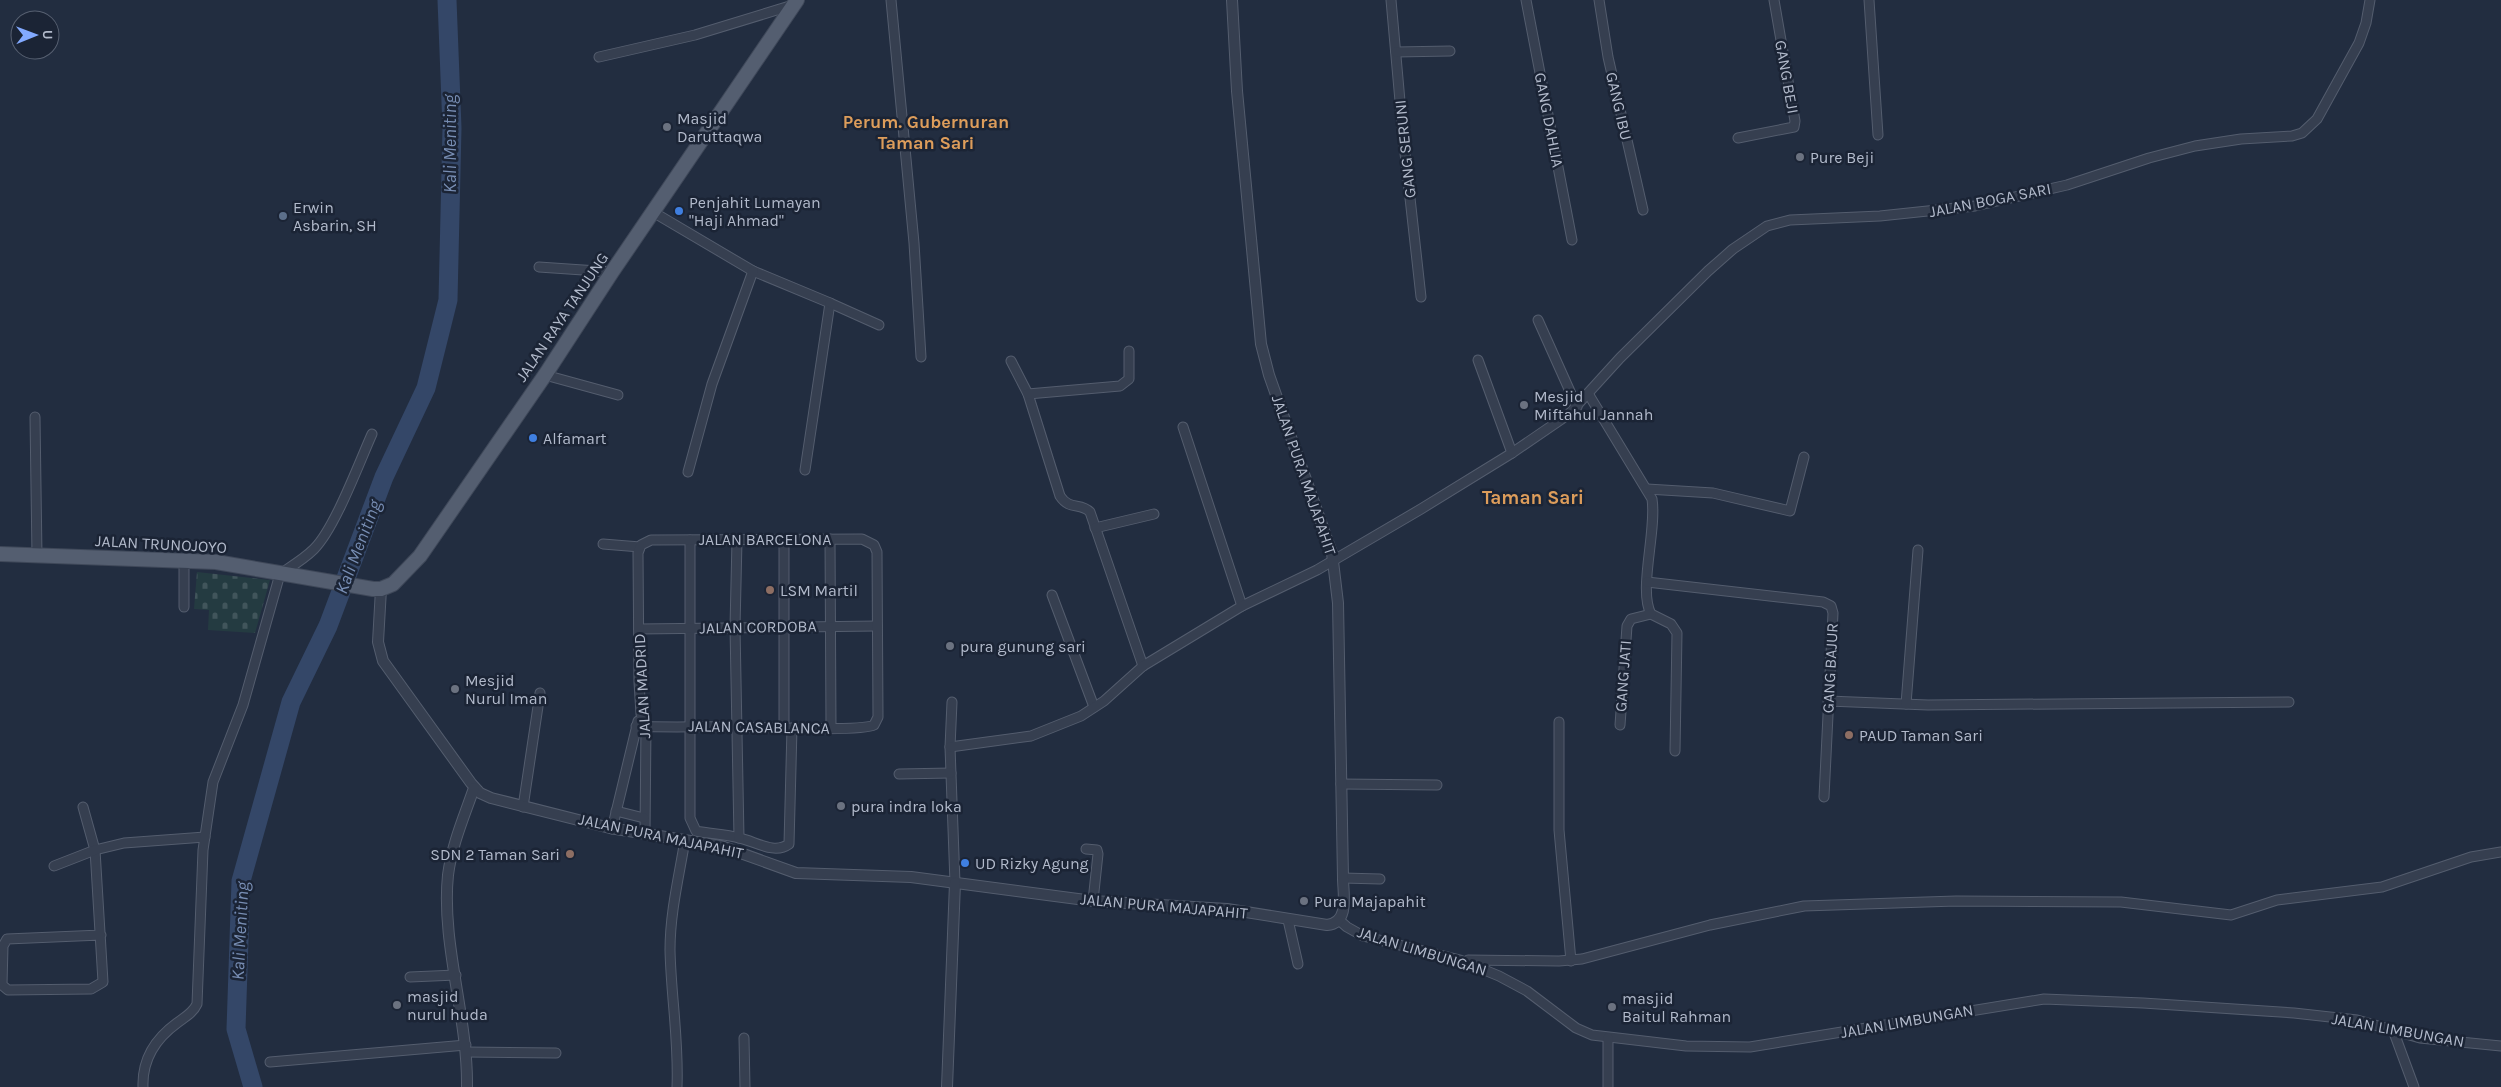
<svg xmlns="http://www.w3.org/2000/svg" width="2501" height="1087" font-family="Karla,sans-serif">
<style>
.cemetery{fill:url(#cemetery-stones)}
.lines{fill:none;stroke-linecap:round;stroke-linejoin:round}
.river{stroke:#344768;stroke-width:19}
.minor-casing{stroke:#545d6e;stroke-width:11}
.tertiary-casing{stroke:#545d6e;stroke-width:12}
.primary-casing{stroke:#3f4859;stroke-width:16}
.minor{stroke:#363f50;stroke-width:9}
.tertiary{stroke:#363f50;stroke-width:10}
.primary{stroke:#545e70;stroke-width:14}
.worship-dot{fill:#6b7280;stroke:#1b2435;stroke-width:2}
.shop-dot{fill:#3f7fe0;stroke:#1b2435;stroke-width:2}
.service-dot{fill:#5c6f8a;stroke:#1b2435;stroke-width:2}
.education-dot{fill:#8d6e63;stroke:#1b2435;stroke-width:2}
.labels{text-anchor:middle;dominant-baseline:central;stroke-width:5;stroke-linejoin:round;paint-order:stroke}
.street-label{font-size:16px;fill:#b2bacb;stroke:#1b2435}
.poi-label{font-size:16px;fill:#b2bacb;stroke:#1b2435;text-anchor:start}
.neighbourhood-label{font-size:18px;font-weight:bold;fill:#dd9d5b;stroke:#1b2435}
.water-label{font-size:18px;font-style:italic;fill:#788eb4;stroke:#1b2435}
.quarter-label{font-size:19px;font-weight:bold;fill:#dd9d5b;stroke:#1b2435}
</style>
<defs>
<pattern id="cemetery-stones" width="16" height="16" patternUnits="userSpaceOnUse" patternTransform="scale(1.25)"><rect width="16" height="16" fill="#243b41"/><path d="M2 7V4a2 2 0 0 1 4 0v3zM10 15v-3a2 2 0 0 1 4 0v3z" fill="#41555b"/></pattern>
</defs>
<rect width="100%" height="100%" fill="#222d40"/>
<!-- cemetery -->
<polygon class="cemetery" points="197,572 270,580 255,633 208,630 209,610 194,609"/>
<g class="lines">
<!-- river -->
<polyline class="river" points="253,1087 236,1029 241,881 291,702 328,626 384,477 426,388 448,300 452,128 447,0"/>
<defs>
<g id="minor">
<polyline points="891,0 914,243 921,357"/>
<polyline points="1391,0 1403,135 1421,297"/>
<polyline points="1526,0 1572,240"/>
<polyline points="1599,0 1608,57 1643,210"/>
<polyline points="1869,0 1878,135"/>
<polyline points="1396,52 1450,51"/>
<polyline points="599,57 695,35 793,5"/>
<polyline points="1738,138 1794,127 1795,121 1774,0"/>
<polyline points="653,212 753,271 830,303 805,470"/>
<polyline points="539,267 612,272"/>
<polyline points="830,303 879,325"/>
<polyline points="1538,320 1577,407"/>
<polyline points="1478,360 1512,453"/>
<path d="M1011 361 1028 394 1060 496C1070 511 1080 502 1090 512L1143 666"/>
<polyline points="545,375 618,395"/>
<polyline points="1028,394 1120,386 1129,379 1129,351"/>
<path d="M1589 395 1652 499C1657 530 1638 590 1651 614L1671 624 1677 633 1675 751"/>
<polyline points="35,417 37,556"/>
<polyline points="1183,427 1242,606"/>
<polyline points="688,472 712,384 753,271"/>
<polyline points="1647,489 1713,493 1790,511 1804,457"/>
<polyline points="1095,528 1154,514"/>
<polyline points="830,539 831,728"/>
<path d="M690 540V818L696 831C710 834 725 834 739 838 755 841 774 855 789 844L792 728"/>
<polyline points="737,540 735,627 739,838"/>
<polyline points="784,540 784,728"/>
<polyline points="603,544 640,547"/>
<polyline points="1647,582 1823,602 1831,606 1833,613 1824,797"/>
<polyline points="1052,595 1094,707"/>
<polyline points="184,607 184,560"/>
<polyline points="639,629 877,626"/>
<polyline points="1828,701 1928,705 2289,702"/>
<polyline points="952,702 950,747 955,883"/>
<polyline points="1906,704 1918,550"/>
<polyline points="1559,722 1559,830 1571,961"/>
<polyline points="1620,725 1627,626 1631,619 1651,614"/>
<path d="M636 726C669 728 703 726 736 727 758 727 861 732 874 725L878 717 877 552 874 545 862 539 651 540 641 545 638 553 639 682 641 714 646 726 645 834"/>
<polyline points="950,747 1031,736 1081,716 1104,701 1143,666 1242,606 1317,570 1421,509 1512,453 1569,414 1620,358 1708,271 1733,249 1767,226 1790,220 1880,216 1975,206 2067,185 2149,158 2195,146 2241,139 2292,136 2302,133 2317,119 2359,43 2366,23 2370,0"/>
<polyline points="899,774 951,773"/>
<polyline points="1341,784 1437,785"/>
<polyline points="83,807 95,850 103,982 91,989 8,990 2,985 3,946 7,939 101,935"/>
<polyline points="523,807 540,693"/>
<polyline points="616,811 644,818"/>
<polyline points="612,829 638,721"/>
<polyline points="1086,849 1097,850 1098,854 1093,901"/>
<polyline points="54,866 95,850 124,843 205,837"/>
<polyline points="1343,878 1380,879"/>
<polyline points="1288,920 1298,964"/>
<polyline points="1339,920 1347,927 1363,936 1460,960 1499,976 1527,991 1576,1028 1592,1035 1686,1046 1750,1047 2044,999 2143,1003 2294,1013 2357,1020 2420,1038 2501,1046"/>
<polyline points="1468,960 1559,961 1582,959 1710,925 1804,906 1956,901 2121,902 2231,915 2277,900 2382,887 2471,857 2501,852"/>
<polyline points="410,977 456,975"/>
<polyline points="2393,1030 2414,1087"/>
<polyline points="744,1038 745,1087"/>
<polyline points="1608,1038 1608,1087"/>
<polyline points="466,1052 556,1053"/>
<polyline points="270,1062 466,1045"/>
<path d="M143 1087C142 1060 155 1039 177 1023 185 1017 193 1013 197 1004L203 850 213 782 243 705 280 574C292 566 304 559 314 549 335 528 359 463 372 434"/>
<path d="M677 1087C679 1041 671 996 670 950 670 913 679 876 685 840"/>
</g>
<g id="tertiary">
<path d="M381 589 378 642 383 661 471 783 480 793 491 798 610 828 721 846 796 873 911 877 1093 901 1227 909 1327 925C1350 923 1343 894 1343 878L1338 603 1332 553 1269 375 1261 344 1237 91 1232 0"/>
<path d="M467 1087C468 1017 441 943 448 875 452 844 464 817 474 788"/>
<polyline points="947,1087 955,883"/>
</g>
<polyline id="primary" points="0,554 216,562 373,589 381,589 393,584 420,556 545,375 612,272 797,0"/>
</defs>
<!-- minor casing -->
<use href="#minor" class="minor-casing"/>
<!-- tertiary casing -->
<use href="#tertiary" class="tertiary-casing"/>
<!-- primary casing -->
<use href="#primary" class="primary-casing"/>
<!-- minor -->
<use href="#minor" class="minor"/>
<!-- tertiary -->
<use href="#tertiary" class="tertiary"/>
<!-- primary -->
<use href="#primary" class="primary"/>
</g>
<!-- markers -->
<g class="worship-dot">
<circle cx="667" cy="127" r="5"/>
<circle cx="1800" cy="157" r="5"/>
<circle cx="1524" cy="405" r="5"/>
<circle cx="950" cy="646" r="5"/>
<circle cx="455" cy="689" r="5"/>
<circle cx="841" cy="806" r="5"/>
<circle cx="1304" cy="901" r="5"/>
<circle cx="397" cy="1005" r="5"/>
<circle cx="1612" cy="1007" r="5"/>
</g>
<g class="shop-dot">
<circle cx="679" cy="211" r="5"/>
<circle cx="533" cy="438" r="5"/>
<circle cx="965" cy="863" r="5"/>
</g>
<circle class="service-dot" cx="283" cy="216" r="5"/>
<g class="education-dot">
<circle cx="770" cy="590" r="5"/>
<circle cx="1849" cy="735" r="5"/>
<circle cx="570" cy="854" r="5"/>
</g>
<g class="labels">
<!-- street labels -->
<g class="street-label">
<text transform="translate(1787 77) rotate(80)">GANG BEJI</text>
<text transform="translate(1619 106) rotate(77)">GANG IBU</text>
<text transform="translate(1549 120) rotate(79)">GANG DAHLIA</text>
<text transform="translate(1405 149) rotate(-96)">GANG SERUNI</text>
<text transform="translate(1990 200) rotate(-11)">JALAN BOGA SARI</text>
<text transform="translate(562 317) rotate(-56)">JALAN RAYA TANJUNG</text>
<text transform="translate(1304 475) rotate(71)">JALAN PURA MAJAPAHIT</text>
<text x="765" y="539">JALAN BARCELONA</text>
<text transform="translate(161 544) rotate(3)">JALAN TRUNOJOYO</text>
<text transform="translate(758 627) rotate(-1)">JALAN CORDOBA</text>
<text transform="translate(1830 668) rotate(-87)">GANG BAJUR</text>
<text transform="translate(1623 676) rotate(-86)">GANG JATI</text>
<text transform="translate(642 686) rotate(-93)">JALAN MADRID</text>
<text transform="translate(759 727) rotate(1)">JALAN CASABLANCA</text>
<text transform="translate(661 836) rotate(12)">JALAN PURA MAJAPAHIT</text>
<text transform="translate(1164 906) rotate(5)">JALAN PURA MAJAPAHIT</text>
<text transform="translate(1422 951) rotate(17)">JALAN LIMBUNGAN</text>
<text transform="translate(1907 1021) rotate(-10)">JALAN LIMBUNGAN</text>
<text transform="translate(2398 1030) rotate(10)">JALAN LIMBUNGAN</text>
</g>
<!-- poi labels -->
<g class="poi-label">
<text x="677" y="118">Masjid<tspan x="677" dy="18">Daruttaqwa</tspan></text>
<text x="1810" y="157">Pure Beji</text>
<text x="689" y="202">Penjahit Lumayan<tspan x="689" dy="18">"Haji Ahmad"</tspan></text>
<text x="293" y="207">Erwin<tspan x="293" dy="18">Asbarin, SH</tspan></text>
<text x="1534" y="396">Mesjid<tspan x="1534" dy="18">Miftahul Jannah</tspan></text>
<text x="543" y="438">Alfamart</text>
<text x="780" y="590">LSM Martil</text>
<text x="960" y="646">pura gunung sari</text>
<text x="465" y="680">Mesjid<tspan x="465" dy="18">Nurul Iman</tspan></text>
<text x="1859" y="735">PAUD Taman Sari</text>
<text x="851" y="806">pura indra loka</text>
<text x="560" y="854" text-anchor="end">SDN 2 Taman Sari</text>
<text x="975" y="863">UD Rizky Agung</text>
<text x="1314" y="901">Pura Majapahit</text>
<text x="407" y="996">masjid<tspan x="407" dy="18">nurul huda</tspan></text>
<text x="1622" y="998">masjid<tspan x="1622" dy="18">Baitul Rahman</tspan></text>
</g>
<!-- neighbourhood labels -->
<g class="neighbourhood-label">
<text x="926" y="122">Perum. Gubernuran<tspan x="926" dy="21">Taman Sari</tspan></text>
</g>
<!-- water labels -->
<g class="water-label">
<text transform="translate(450 144) rotate(-90)">Kali Meniting</text>
<text transform="translate(358 547) rotate(-69)">Kali Meniting</text>
<text transform="translate(240 931) rotate(-87)">Kali Meniting</text>
</g>
<!-- quarter labels -->
<g class="quarter-label">
<text x="1533" y="498">Taman Sari</text>
</g>
</g>
<!-- north arrow -->
<g transform="translate(35 35) rotate(89)"><circle r="24" fill="#1b2435" stroke="#576071"/>
<path d="M0-4L9 19L0 12L-9 19Z" fill="#83aaff"/>
<text y="-8" font-size="14" font-weight="bold" text-anchor="middle" fill="#b2bacb">U</text>
</g>
</svg>
